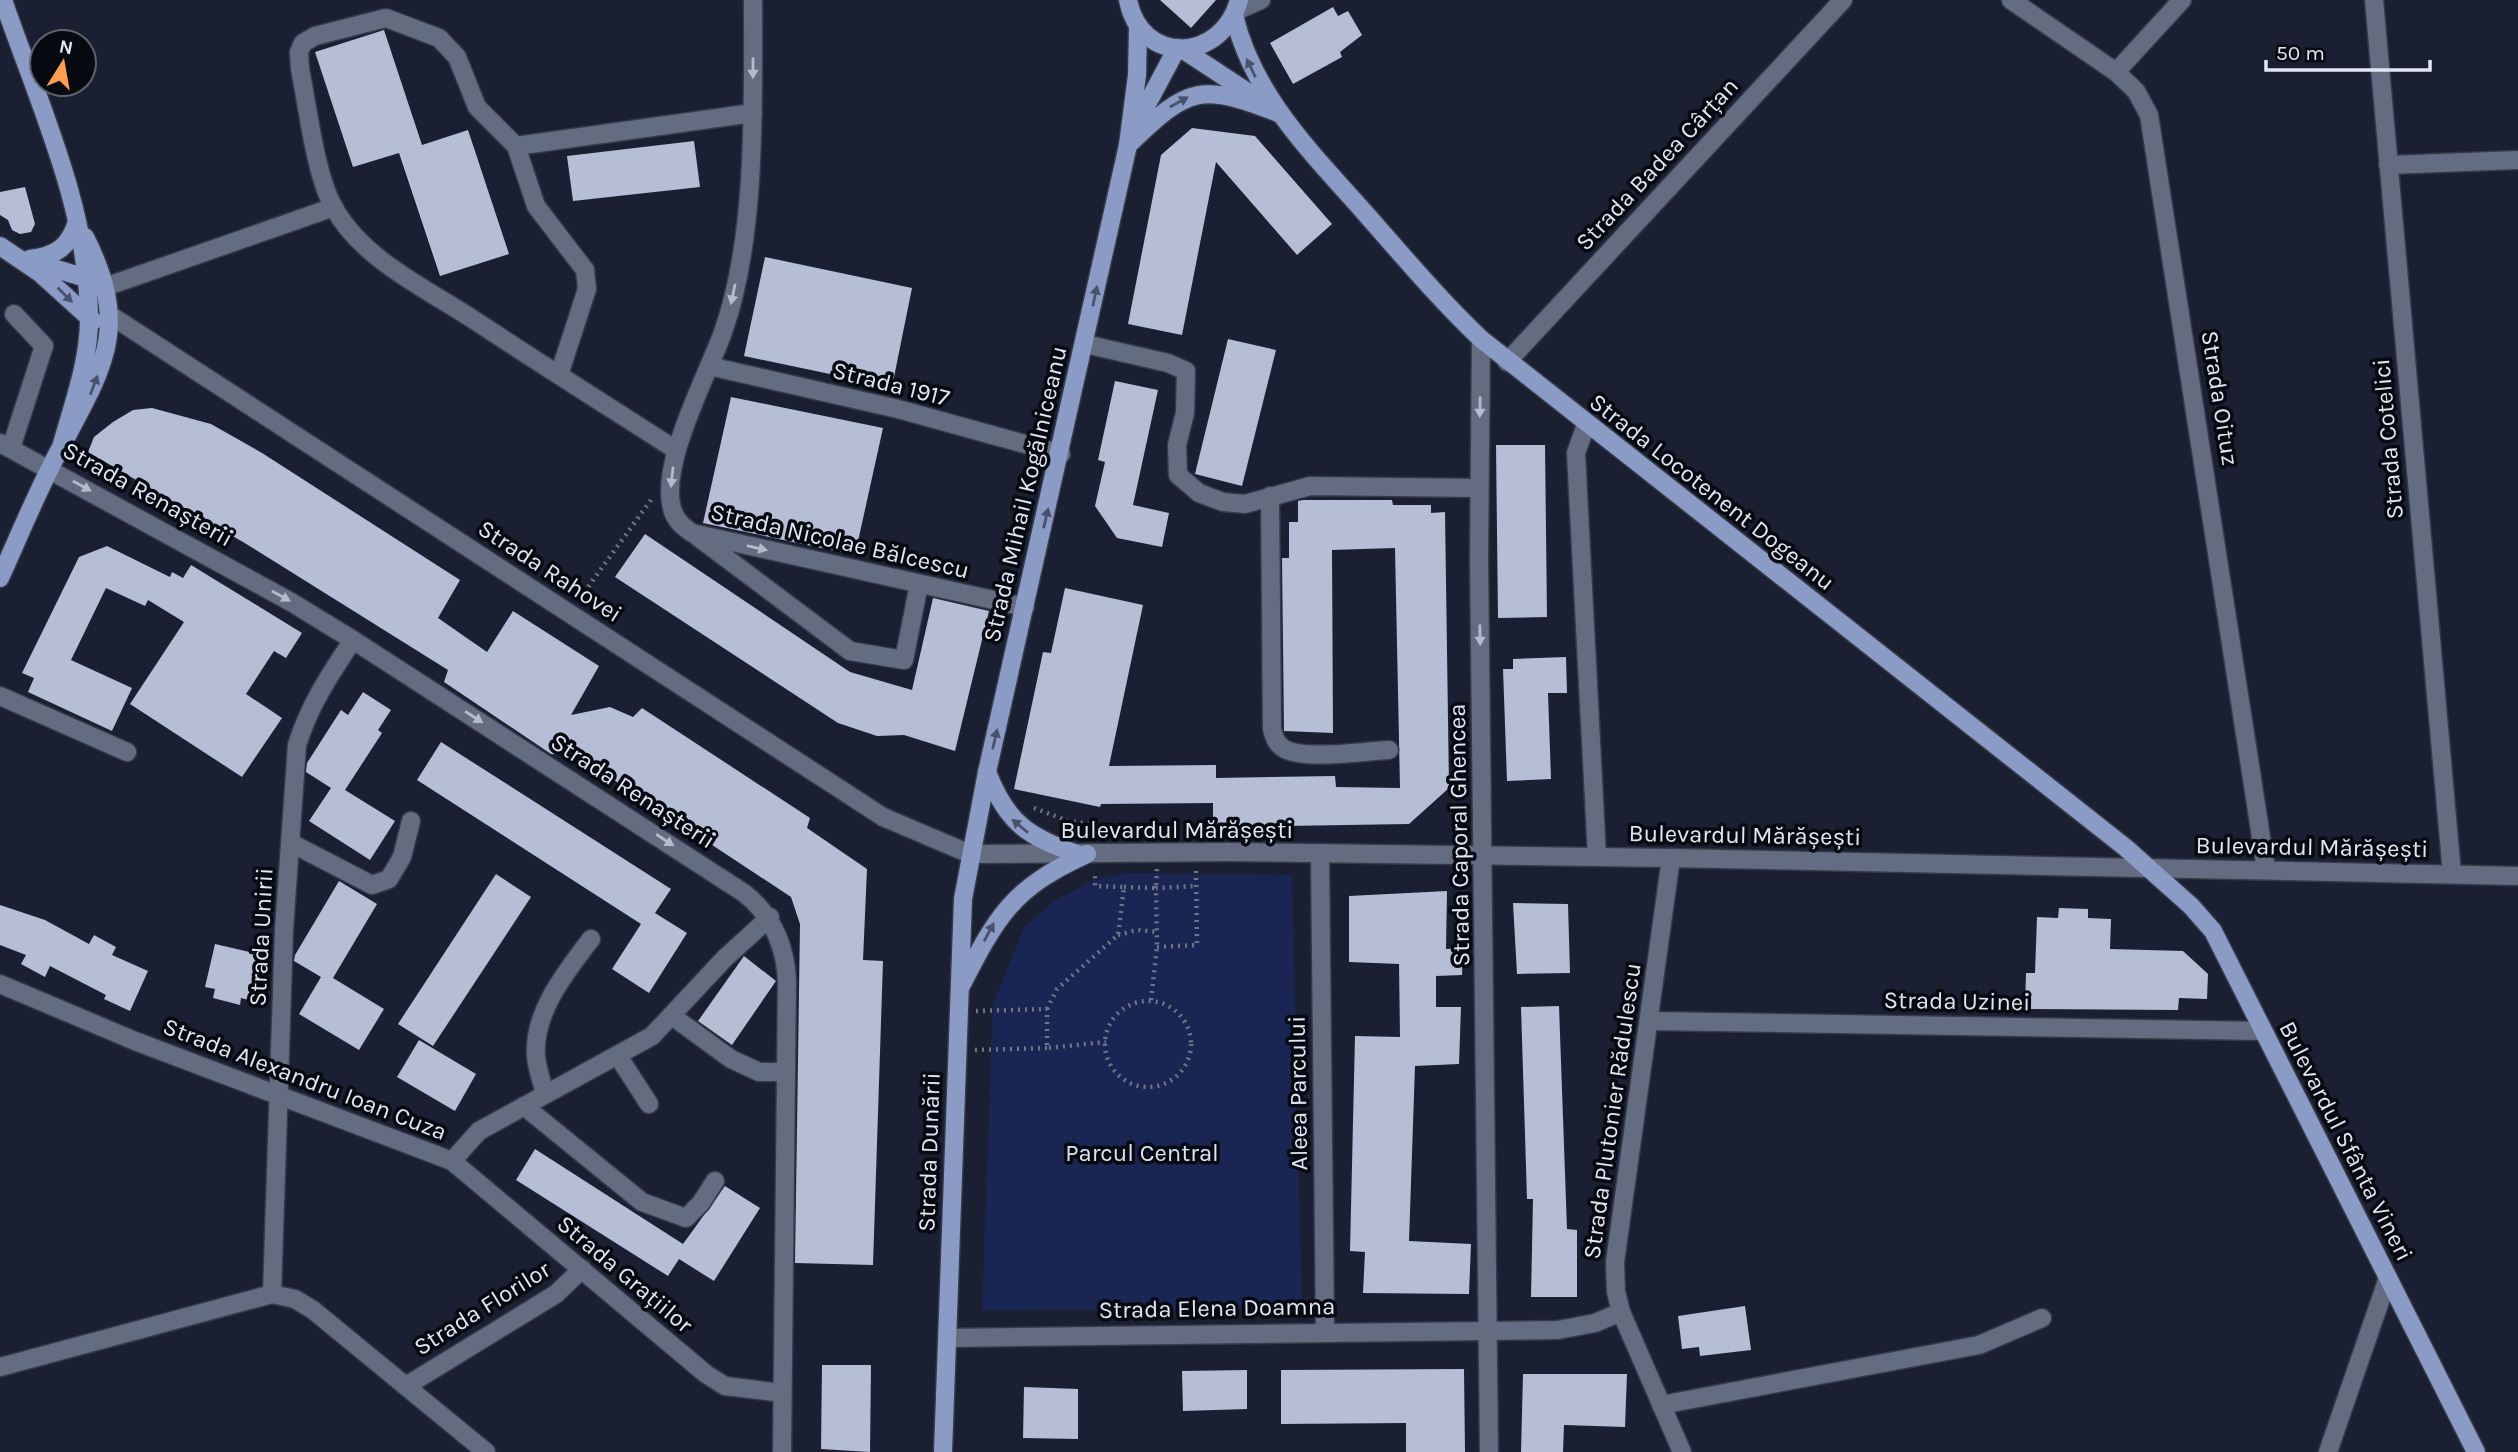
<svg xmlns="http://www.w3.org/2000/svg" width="2518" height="1452" font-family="Karla,sans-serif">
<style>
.green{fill:#192654}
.building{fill:#b5bed4}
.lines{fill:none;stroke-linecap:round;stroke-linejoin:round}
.minor-casing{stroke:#353a48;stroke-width:21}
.major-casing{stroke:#353a48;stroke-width:21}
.path{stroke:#717685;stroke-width:4.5;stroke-dasharray:2 5;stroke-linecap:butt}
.minor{stroke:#646c81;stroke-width:18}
.major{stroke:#8a9bc6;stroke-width:18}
.oneway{fill:#b5bbca}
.oneway2{fill:#48526c}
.labels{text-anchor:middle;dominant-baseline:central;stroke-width:7;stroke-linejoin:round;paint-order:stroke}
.street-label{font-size:24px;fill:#e1e6f2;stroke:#070a11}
.park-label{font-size:24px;fill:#dbe2f2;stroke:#070a11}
</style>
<rect width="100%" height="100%" fill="#1a2031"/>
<!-- green -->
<polygon class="green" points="1125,873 1292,875 1302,1309 982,1310 993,1004 1024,928 1056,900 1094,880"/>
<!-- building -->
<g class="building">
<polygon points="1160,0 1216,0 1191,28"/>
<polygon points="1333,7 1338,16 1348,11 1362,35 1340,52 1342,57 1293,84 1270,43"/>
<polygon points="384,30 422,145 468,130 509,254 440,276 399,153 353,167 315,52"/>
<polygon points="1192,128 1255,136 1332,224 1297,255 1216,162 1182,335 1128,324 1161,155"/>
<polygon points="694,141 700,187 573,201 567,156"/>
<polygon points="25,187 35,224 31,232 20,234 12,230 8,220 0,215 0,192"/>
<polygon points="765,257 912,288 892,387 744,356"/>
<polygon points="1228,339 1276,350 1242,486 1195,474"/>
<polygon points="1115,381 1158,390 1133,505 1169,513 1162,547 1117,538 1095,506 1105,462 1098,460"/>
<polygon points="731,397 883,428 855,555 703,523"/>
<polygon points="152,408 211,424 262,453 460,580 438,618 487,652 513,611 599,666 571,715 610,707 633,717 642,708 810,818 807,828 867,869 863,960 883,961 873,1265 795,1263 800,924 791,897 576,755 551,754 444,682 448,670 243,542 88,452 94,437 113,422 133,410"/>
<polygon points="1496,445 1545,445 1547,617 1498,618"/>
<polygon points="1303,500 1392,500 1393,505 1431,505 1431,513 1445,512 1449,788 1409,824 1213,827 1213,803 1101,804 1100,807 1014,789 1043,652 1051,653 1065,588 1143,605 1109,766 1216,765 1216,778 1335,776 1336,787 1400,788 1395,548 1332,550 1333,733 1284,731 1282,558 1289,558 1289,522 1298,522 1298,501"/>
<polygon points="645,534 850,672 912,690 933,598 989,611 955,751 904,735 877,736 838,723 615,577"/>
<polygon points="107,546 170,577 172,572 183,578 191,565 302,633 286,658 274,651 246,694 282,718 242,777 130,704 184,622 148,600 145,606 106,588 71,660 132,688 112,731 28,692 34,678 22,673 79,557"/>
<polygon points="1566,657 1567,693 1548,693 1551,779 1507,781 1503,669 1513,669 1513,659"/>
<polygon points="363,692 391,710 378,730 382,733 345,790 395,821 370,860 309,821 331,788 306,772 307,763 341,710 348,715"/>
<polygon points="441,742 671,889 655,913 687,933 649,993 612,969 641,924 417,780"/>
<polygon points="496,874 531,897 433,1046 398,1024"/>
<polygon points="339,881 377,904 333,978 384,1009 359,1050 299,1014 321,977 294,961 295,955"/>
<polygon points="1447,891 1446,949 1463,948 1462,975 1436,976 1436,1007 1461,1007 1459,1064 1415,1066 1409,1241 1471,1244 1469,1294 1363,1293 1365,1252 1350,1251 1355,1036 1400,1037 1399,964 1349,962 1349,896"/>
<polygon points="1513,903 1568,904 1570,973 1517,974"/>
<polygon points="0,905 45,920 89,944 94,935 116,947 112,955 148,971 130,1011 104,999 106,995 50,966 45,977 21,964 26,955 0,945"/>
<polygon points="2059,908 2088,909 2088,918 2111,919 2110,949 2183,951 2208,974 2207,999 2179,998 2178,1010 2025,1009 2026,973 2035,973 2037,917 2058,918"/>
<polygon points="215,944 263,955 252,1001 241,998 240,1005 213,998 215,989 205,987"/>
<polygon points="744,956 776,981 732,1045 698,1021"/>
<polygon points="1559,1006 1567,1229 1577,1230 1577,1297 1531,1297 1533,1199 1527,1199 1521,1007"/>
<polygon points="419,1040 476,1074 455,1111 397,1077"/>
<polygon points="535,1149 683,1244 725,1186 760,1208 714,1281 679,1259 668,1276 516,1180"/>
<polygon points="1745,1306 1751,1350 1700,1356 1699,1347 1682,1349 1678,1316"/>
<polygon points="822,1365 871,1365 870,1452 821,1449"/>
<polygon points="1464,1369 1465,1452 1406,1452 1406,1423 1281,1424 1281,1370"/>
<polygon points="1247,1370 1247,1409 1183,1411 1182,1371"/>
<polygon points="1523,1374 1627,1374 1625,1427 1564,1425 1563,1452 1521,1452"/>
<polygon points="1024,1387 1078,1389 1078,1439 1023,1438"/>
</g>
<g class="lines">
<defs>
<g id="minor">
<path d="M753 0C753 101 757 237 723 332 708 375 655 471 674 514 678 523 685 528 692 533L1025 607"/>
<polyline points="2011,0 2116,72 2136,91 2149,115 2266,869"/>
<polyline points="2374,0 2452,874"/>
<polyline points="1236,11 1261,0"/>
<polyline points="2116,72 2182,0"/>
<polyline points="516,146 753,113"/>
<polyline points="2388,165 2518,160"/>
<polyline points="105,287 334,207"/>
<polyline points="110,315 883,817 970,854 1229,852 1671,858 2518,876"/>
<polyline points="1481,339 1479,558 1489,1452"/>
<polyline points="1085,344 1168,363 1186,371 1185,413 1177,445 1178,475 1199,493 1223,502 1245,504 1310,486 1479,488"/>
<polyline points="1507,362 1843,0"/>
<polyline points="709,366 898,409 1061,454"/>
<path d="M559 375 587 289 585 270 536 206 516 146 477 107 457 57 439 38 386 18 315 36 303 43 299 52 300 69C308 108 315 174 334 208 363 260 427 289 474 320 541 364 609 407 676 450"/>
<polyline points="1586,425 1576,453 1597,857"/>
<path d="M0 443 291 602 353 640 744 893C772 915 785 944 787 980L782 1452"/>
<polyline points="11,448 44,346 14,314"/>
<path d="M1270 496 1272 729C1274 737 1276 743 1283 748 1303 761 1364 751 1389 750"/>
<polyline points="698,537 850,651 904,660 919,584"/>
<polyline points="0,696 127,752"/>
<polyline points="291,843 372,885 389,879 402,857 411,821"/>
<polyline points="1320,855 1325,1331"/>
<polyline points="1671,858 1615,1262 1616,1292 1621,1312 1682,1452"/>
<polyline points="0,984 135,1041 452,1161 706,1374 725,1386 782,1393"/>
<polyline points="672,1016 731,1059 759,1072 786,1072"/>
<polyline points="1650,1021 2263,1031"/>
<polyline points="618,1056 649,1104"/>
<path d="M545 1094C542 1082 537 1069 536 1056 533 1012 566 972 591 939"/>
<polyline points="524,1106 642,1202 686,1218 701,1203 715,1181"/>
<polyline points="452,1161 479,1131 652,1036 725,958 770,917"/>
<path d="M272 1294 284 930 297 745C309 706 330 674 353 640"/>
<polyline points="948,1338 1558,1330 1595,1323 1621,1312"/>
<polyline points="0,1367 272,1294 295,1299 313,1310 486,1452"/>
<polyline points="406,1386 556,1294 582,1269"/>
<polyline points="1661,1405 1979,1345 2042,1318"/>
<polyline points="2328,1452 2388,1278"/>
</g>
<g id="major">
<path d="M3 0C38 102 89 209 89 319 89 362 73 404 62 444"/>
<path d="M1128 0C1141 66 1222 63 1239 0"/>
<path d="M1234 15C1253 96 1312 153 1365 213 1403 256 1439 299 1481 339L2126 848 2191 906 2213 931 2476 1452"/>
<polyline points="1182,49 1255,97"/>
<polyline points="1137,123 1177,48"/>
<path d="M1128 145C1190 85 1200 83 1281 114"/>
<polyline points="0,246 40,273 93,321"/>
<path d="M30 259C56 256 69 247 77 222"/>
<polyline points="29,261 93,280"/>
<path d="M0 578C20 534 38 489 61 447 104 366 131 328 85 237"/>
<path d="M987 772C1007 823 1027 836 1077 854"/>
<path d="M961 986C997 916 1012 888 1087 854"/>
<polyline points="943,1452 963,899 987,772 1128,145 1137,75 1138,27"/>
</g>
</defs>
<!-- minor casing -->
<use href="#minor" class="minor-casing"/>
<!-- major casing -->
<use href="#major" class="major-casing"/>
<!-- path -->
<g class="path">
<polyline points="580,598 651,500"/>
<polyline points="1034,808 1068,821 1096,825 1096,836"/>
<polyline points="1124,887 1156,888 1157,868"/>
<polyline points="1118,935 1137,930 1157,932"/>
<polyline points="1157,947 1197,945 1196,870"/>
<polyline points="1151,1000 1157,947 1156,888 1197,886"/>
<circle cx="1148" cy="1044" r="43"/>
<polyline points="1047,1009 1057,989 1118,935 1124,887 1095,886 1095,872"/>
<polyline points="976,1011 1047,1009 1047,1048 1106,1042"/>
<polyline points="975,1050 1047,1048"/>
</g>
<!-- minor -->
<use href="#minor" class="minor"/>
<!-- major -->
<use href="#major" class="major"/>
</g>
<!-- one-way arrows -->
<defs><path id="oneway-solid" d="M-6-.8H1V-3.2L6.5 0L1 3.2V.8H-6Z" transform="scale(1.75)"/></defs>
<g class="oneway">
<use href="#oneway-solid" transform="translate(753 68) rotate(90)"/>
<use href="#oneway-solid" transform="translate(733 294) rotate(102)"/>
<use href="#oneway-solid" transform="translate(1480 407) rotate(91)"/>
<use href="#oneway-solid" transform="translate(672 477) rotate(96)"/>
<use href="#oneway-solid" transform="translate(82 486) rotate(29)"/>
<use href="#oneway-solid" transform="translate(757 548) rotate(13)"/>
<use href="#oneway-solid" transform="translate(281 596) rotate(29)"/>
<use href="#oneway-solid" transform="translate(1480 635) rotate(89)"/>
<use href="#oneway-solid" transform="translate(474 717) rotate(33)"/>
<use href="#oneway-solid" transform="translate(665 840) rotate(33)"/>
</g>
<g class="oneway2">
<use href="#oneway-solid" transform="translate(1251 68) rotate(-116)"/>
<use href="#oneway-solid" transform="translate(1179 102) rotate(-29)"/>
<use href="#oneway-solid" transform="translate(65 295) rotate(45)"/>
<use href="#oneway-solid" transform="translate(1095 296) rotate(-78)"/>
<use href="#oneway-solid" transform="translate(94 385) rotate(-69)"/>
<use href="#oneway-solid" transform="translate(1046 518) rotate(-77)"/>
<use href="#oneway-solid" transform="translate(995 739) rotate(-77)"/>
<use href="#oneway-solid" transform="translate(1020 826) rotate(-140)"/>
<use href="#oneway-solid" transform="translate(989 932) rotate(-62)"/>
</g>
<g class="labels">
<!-- street labels -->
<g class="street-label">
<text transform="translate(1657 164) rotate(-47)">Strada Badea Cârțan</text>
<text transform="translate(891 384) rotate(14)">Strada 1917</text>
<text transform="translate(2220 398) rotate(81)">Strada Oituz</text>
<text transform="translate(2388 439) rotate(-95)">Strada Cotelici</text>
<text transform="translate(1712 492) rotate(38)">Strada Locotenent Dogeanu</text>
<text transform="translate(148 494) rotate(29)">Strada Renașterii</text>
<text transform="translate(1025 494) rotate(-77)">Strada Mihail Kogălniceanu</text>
<text transform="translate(840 541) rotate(13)">Strada Nicolae Bălcescu</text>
<text transform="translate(550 571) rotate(33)">Strada Rahovei</text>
<text transform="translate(633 791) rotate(33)">Strada Renașterii</text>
<text x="1177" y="830">Bulevardul Mărășești</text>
<text transform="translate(1459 835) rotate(-91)">Strada Caporal Ghencea</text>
<text transform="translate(1745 835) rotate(1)">Bulevardul Mărășești</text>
<text transform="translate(2312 847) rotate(1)">Bulevardul Mărășești</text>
<text transform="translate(261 937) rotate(-87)">Strada Unirii</text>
<text transform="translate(1957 1001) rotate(1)">Strada Uzinei</text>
<text transform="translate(305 1079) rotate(21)">Strada Alexandru Ioan Cuza</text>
<text transform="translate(1298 1093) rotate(-91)">Aleea Parcului</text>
<text transform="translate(1612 1111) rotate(-82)">Strada Plutonier Rădulescu</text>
<text transform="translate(2346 1141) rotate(63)">Bulevardul Sfânta Vineri</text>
<text transform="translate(929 1152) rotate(-88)">Strada Dunării</text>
<text transform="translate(625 1274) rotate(40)">Strada Grațiilor</text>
<text transform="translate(482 1308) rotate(-32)">Strada Florilor</text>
<text transform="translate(1217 1308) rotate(-1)">Strada Elena Doamna</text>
</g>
<!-- park labels -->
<g class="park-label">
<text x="1142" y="1153">Parcul Central</text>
</g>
</g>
<!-- north arrow -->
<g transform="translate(63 63) rotate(11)"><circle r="33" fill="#070a11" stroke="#5e626b" stroke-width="2"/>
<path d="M0-5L12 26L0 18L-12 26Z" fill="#fb9e50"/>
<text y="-10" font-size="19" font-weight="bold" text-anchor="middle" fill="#e1e6f2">N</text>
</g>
<!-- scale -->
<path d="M2266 60v10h164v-10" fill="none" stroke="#e1e6f2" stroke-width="3.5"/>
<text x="2276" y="60" font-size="21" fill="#e1e6f2" stroke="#070a11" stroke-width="5" paint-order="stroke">50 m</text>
</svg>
